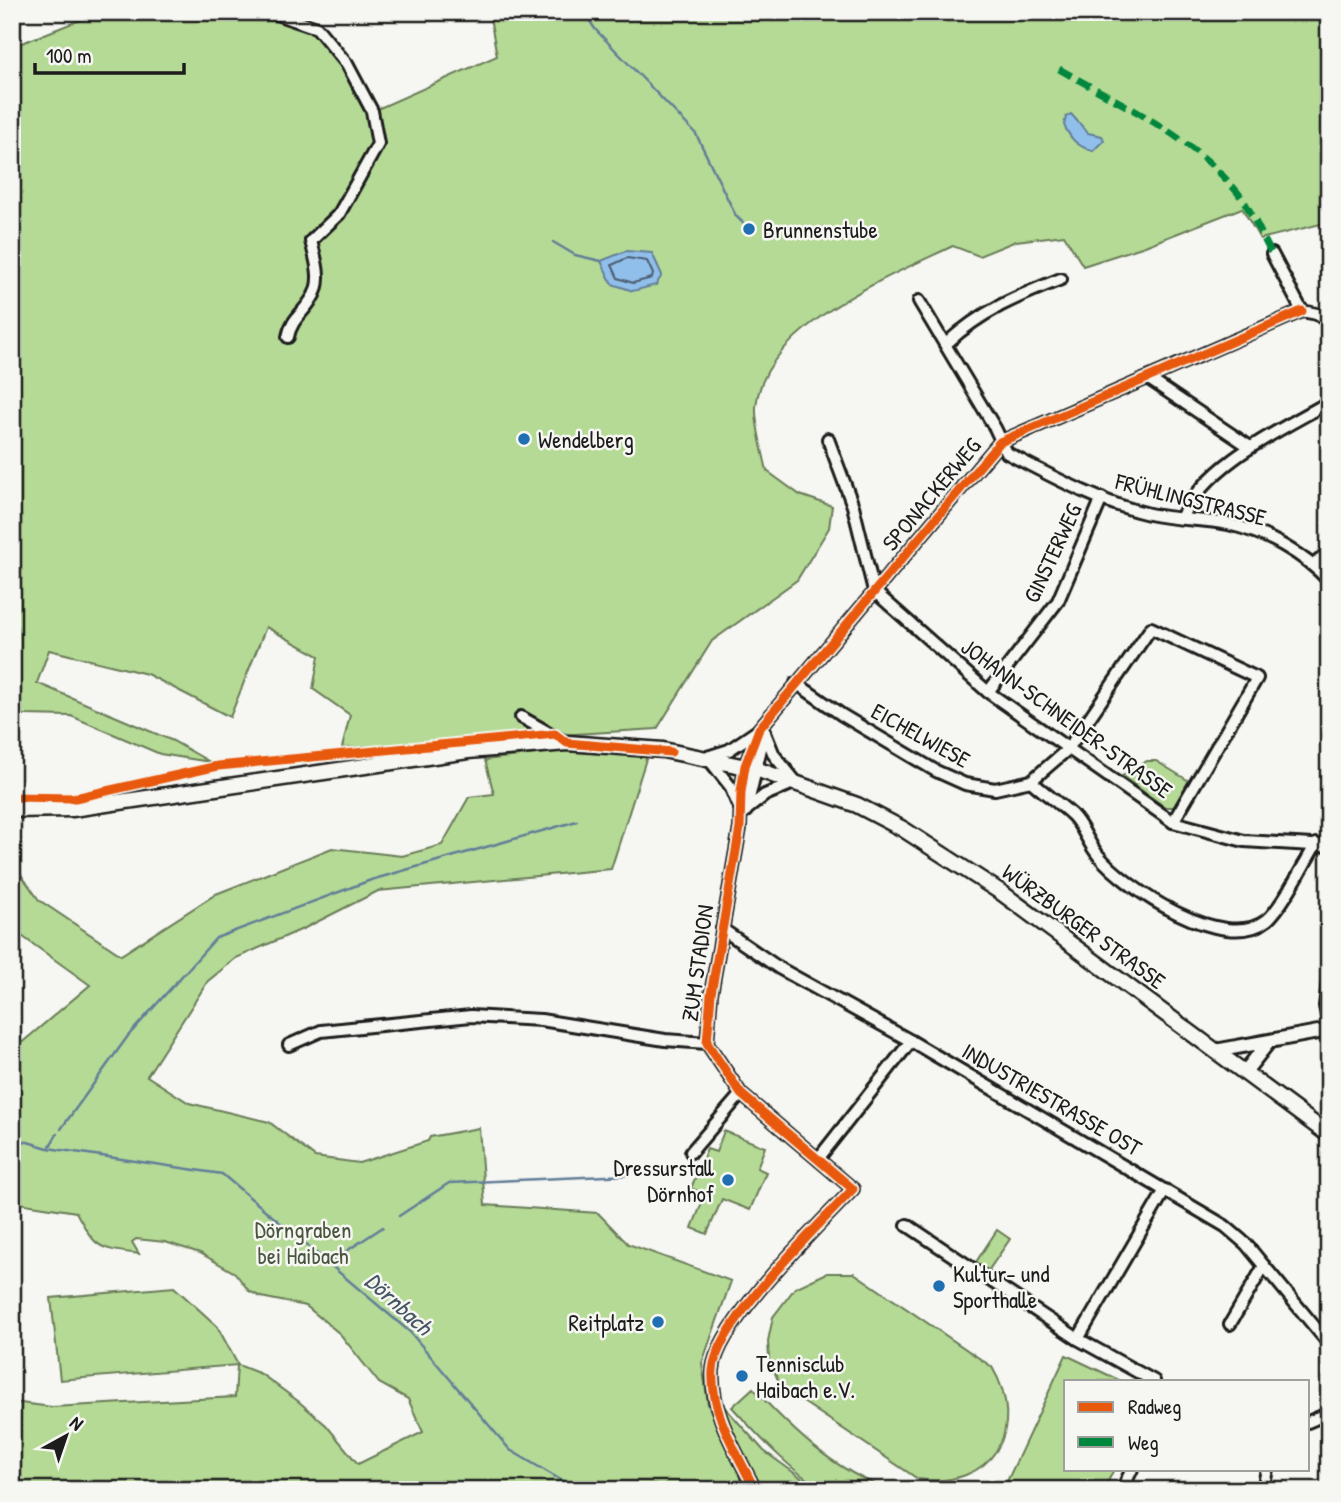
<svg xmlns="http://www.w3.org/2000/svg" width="1341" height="1502" font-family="'Patrick Hand',sans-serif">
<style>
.green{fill:#b5da95;stroke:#687b58;stroke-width:2}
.water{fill:#91bfeb;stroke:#627e98;stroke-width:2}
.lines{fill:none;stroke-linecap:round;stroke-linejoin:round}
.shore{stroke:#4b5d6f;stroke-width:2}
.stream{stroke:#627e98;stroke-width:2.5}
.minor-casing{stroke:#1c1c1c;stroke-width:16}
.tertiary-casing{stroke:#1c1c1c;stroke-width:18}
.secondary-casing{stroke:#1c1c1c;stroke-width:19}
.minor{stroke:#f6f6f2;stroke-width:10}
.tertiary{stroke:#f6f6f2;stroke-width:12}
.secondary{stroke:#f6f6f2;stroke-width:14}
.quiet{stroke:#00873e;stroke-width:7;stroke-dasharray:14 7;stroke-linecap:butt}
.cycleway-casing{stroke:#f6f6f2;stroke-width:13}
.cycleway{stroke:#e8590c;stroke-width:9}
.poi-dot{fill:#1f6fb2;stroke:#f6f6f2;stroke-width:2.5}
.labels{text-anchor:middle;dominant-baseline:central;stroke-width:5;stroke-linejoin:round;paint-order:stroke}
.poi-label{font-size:23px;fill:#1c1c1c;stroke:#f6f6f2;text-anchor:start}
.street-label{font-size:23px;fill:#1c1c1c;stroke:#f6f6f2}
.park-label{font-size:23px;fill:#4a5540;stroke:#f6f6f2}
.water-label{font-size:24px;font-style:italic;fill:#455564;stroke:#f6f6f2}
</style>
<rect width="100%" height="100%" fill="#f6f6f2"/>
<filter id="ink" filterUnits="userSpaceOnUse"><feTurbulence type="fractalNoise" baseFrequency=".0143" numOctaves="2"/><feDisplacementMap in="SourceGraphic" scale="14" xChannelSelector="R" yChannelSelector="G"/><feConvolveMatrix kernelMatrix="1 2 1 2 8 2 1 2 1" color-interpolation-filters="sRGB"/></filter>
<g filter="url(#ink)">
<!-- green -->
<g class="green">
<path d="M100 12H270L317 28 373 111 497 56 489 12H1329V222L1260 239 1242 208 1145 246 1083 266 1064 235 1016 241 979 256 953 246C890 276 763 327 756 407 755 426 763 451 767 471L800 495 832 506 829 528 797 580 712 641 657 729 342 748 350 715 313 689 319 656 266 627 230 717 147 674 49 650 37 683 173 741 210 762 160 754 71 716 24 715 12 712V47Z"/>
<path d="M570 750 647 756 611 869 378 891 305 928 236 958 208 981 147 1076 189 1103 269 1122 315 1157 359 1163 428 1141 430 1137 479 1128 485 1205 598 1213 628 1244 731 1281 702 1363 708 1405 748 1490H12V1402L52 1407 235 1397 237 1365 60 1380 51 1298 174 1287 217 1326 238 1365 261 1374 298 1401 326 1425 358 1464 423 1432 408 1399 379 1383 340 1334 306 1306 261 1297 249 1291 235 1273 200 1253 165 1242 136 1239 132 1242 139 1254C97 1248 97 1250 76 1212L12 1202V1051L90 985 12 929V862L39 900 121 955 216 894 332 848 402 856 442 845 469 797 494 794 485 760Z"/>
<polygon points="1147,761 1156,761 1189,781 1174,807 1165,807 1122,776"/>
<polygon points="724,1131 765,1147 757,1168 766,1172 750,1210 722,1199 707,1234 692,1228 705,1195 691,1188 707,1149 716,1152"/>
<polygon points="997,1230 1010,1239 988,1271 976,1262"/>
<path d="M827 1273H854L992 1367C1029 1430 991 1490 918 1479L781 1387 769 1359 768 1341 773 1317 795 1288Z"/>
<polygon points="1066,1355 1121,1381 1066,1381 1066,1469 1114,1469 1104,1490 1003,1490"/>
<path d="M753 1388C792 1430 834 1471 890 1490 871 1490 849 1492 830 1490 803 1486 751 1428 732 1407Z"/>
<polygon points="720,1402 764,1451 818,1490 762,1490 723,1414"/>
</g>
<!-- water -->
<g class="water">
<path d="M1071 114 1088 133 1102 136 1104 140 1093 151C1077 146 1071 140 1064 125L1066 117Z"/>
<polygon points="626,251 652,253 662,275 656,285 633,291 612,284 601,261"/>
</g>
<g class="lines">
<!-- shore -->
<polygon class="shore" points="627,258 647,261 653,274 652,278 633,283 618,278 612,265"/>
<!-- stream -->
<g class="stream">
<polyline points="584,12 595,29 696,134 736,216 747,227"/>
<polyline points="1311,12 1329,17"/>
<polyline points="553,242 575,255 601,261"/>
<polyline points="61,1129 128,1036 216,938 371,880 577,821"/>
<polyline points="14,1138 48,1148 222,1174 410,1332 510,1450 578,1490"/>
<polyline points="50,1146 57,1134"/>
<polyline points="399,1216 449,1183 629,1175"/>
<polyline points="330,1262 383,1227"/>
</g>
<defs>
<g id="minor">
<path d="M270 12 317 28 347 64 372 111 378 144 339 214 311 241C316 261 324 282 311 300 302 314 291 320 288 337"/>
<polyline points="1272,254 1302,311"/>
<path d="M919 301 995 428 1007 453C1051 476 1100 503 1149 514 1175 520 1202 519 1228 524 1265 532 1303 553 1329 581"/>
<polyline points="1302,311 1317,314 1329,322"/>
<path d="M947 343C981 311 1018 296 1061 279"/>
<polyline points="1149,379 1250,447"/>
<polyline points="828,439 853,506 874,591 988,692 1173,822 1244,841 1329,846"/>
<path d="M1181 518C1209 462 1277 432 1329 402"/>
<polyline points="1314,565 1329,551"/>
<polyline points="796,683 842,715 936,771 965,784 995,789 1031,781 1068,749 1151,628 1257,678 1173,822"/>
<polyline points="988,692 1058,601 1102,498"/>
<polyline points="521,717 567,743"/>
<path d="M1031 781C1044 793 1059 803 1072 815 1083 826 1088 843 1098 855 1126 889 1224 954 1267 920 1282 908 1305 862 1316 844"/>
<polyline points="738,805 730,786 707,757 729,750 757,731"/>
<polyline points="746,810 765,795 796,782 774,755 765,733"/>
<polyline points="746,811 765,732"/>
<polyline points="722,929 779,968 911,1041 1225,1226 1246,1244 1329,1344"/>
<polyline points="1329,974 1325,1006 1329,1025"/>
<polyline points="289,1045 321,1031 471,1016 541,1020 665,1040 707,1043"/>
<polyline points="691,1152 741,1094"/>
<polyline points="818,1159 911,1041"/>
<polyline points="907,1225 1078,1339 1154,1381"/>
<polyline points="1230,1324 1264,1266"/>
<polyline points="1078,1339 1165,1190"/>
<polyline points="1308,1422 1329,1413"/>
<path d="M755 1490C737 1452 710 1413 713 1370 716 1324 820 1224 853 1189L741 1094 707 1043 711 994 740 828 741 792 745 766 759 729 1000 442 1302 311"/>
<polyline points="1122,1490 1132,1469"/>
<polyline points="1263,1490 1267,1469"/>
</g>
<g id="tertiary">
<polyline points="1215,1051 1329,1030"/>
<polyline points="1244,1073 1267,1044"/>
</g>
<polyline id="secondary" points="12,810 72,809 468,751 567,743 663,750 756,769 857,805 903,829 1002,893 1329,1135"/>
</defs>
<!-- minor casing -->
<use href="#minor" class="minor-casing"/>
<!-- tertiary casing -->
<use href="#tertiary" class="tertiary-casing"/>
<!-- secondary casing -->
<use href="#secondary" class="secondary-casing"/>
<!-- minor -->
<use href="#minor" class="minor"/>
<!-- tertiary -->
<use href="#tertiary" class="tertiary"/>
<!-- secondary -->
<use href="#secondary" class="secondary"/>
<!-- quiet -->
<path class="quiet" d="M1059 69C1124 106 1190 134 1238 193 1252 211 1261 235 1272 254"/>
<defs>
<g id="cycleway">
<polyline points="12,797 75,798 218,766 555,734 567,743 671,752"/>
<path d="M755 1490C737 1452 710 1413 713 1370 716 1324 820 1224 853 1189L741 1094 707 1043 711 994 740 828 741 792 745 766 759 729 1000 442 1302 311"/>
</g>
</defs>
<!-- cycleway casing -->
<use href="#cycleway" class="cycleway-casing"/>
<!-- cycleway -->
<use href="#cycleway" class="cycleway"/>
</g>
</g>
<!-- markers -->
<g class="poi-dot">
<circle cx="749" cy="229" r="7"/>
<circle cx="524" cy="439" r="7"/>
<circle cx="728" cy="1180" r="7"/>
<circle cx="939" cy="1286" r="7"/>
<circle cx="658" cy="1322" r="7"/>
<circle cx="742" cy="1376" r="7"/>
</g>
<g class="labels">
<!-- poi labels -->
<g class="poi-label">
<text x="763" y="229">Brunnenstube</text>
<text x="538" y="439">Wendelberg</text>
<text x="714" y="1167" text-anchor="end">Dressurstall<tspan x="714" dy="26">Dörnhof</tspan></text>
<text x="953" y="1273">Kultur- und<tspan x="953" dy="26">Sporthalle</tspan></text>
<text x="644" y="1322" text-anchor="end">Reitplatz</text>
<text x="756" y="1363">Tennisclub<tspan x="756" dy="26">Haibach e.V.</tspan></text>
</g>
<!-- street labels -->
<g class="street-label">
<text transform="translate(931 494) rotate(-50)">SPONACKERWEG</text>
<text transform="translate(1191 499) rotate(14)">FRÜHLINGSTRASSE</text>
<text transform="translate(1052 553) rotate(-65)">GINSTERWEG</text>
<text transform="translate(1067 718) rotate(36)">JOHANN-SCHNEIDER-STRASSE</text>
<text transform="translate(921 735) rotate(29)">EICHELWIESE</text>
<text transform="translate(1084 926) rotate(36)">WÜRZBURGER STRASSE</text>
<text transform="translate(697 963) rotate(-82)">ZUM STADION</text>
<text transform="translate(1052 1099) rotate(30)">INDUSTRIESTRASSE OST</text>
</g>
<!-- park labels -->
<g class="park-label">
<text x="303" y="1229">Dörngraben<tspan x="303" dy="26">bei Haibach</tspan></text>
</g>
<!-- water labels -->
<g class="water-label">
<text transform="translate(399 1303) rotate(42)">Dörnbach</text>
</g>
</g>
<!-- margin -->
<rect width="1341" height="1502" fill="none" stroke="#f6f6f2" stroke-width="42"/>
<rect x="21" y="21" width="1299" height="1460" fill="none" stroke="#1c1c1c" stroke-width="2.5" filter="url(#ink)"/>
<!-- legend -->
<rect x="1064" y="1380" width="245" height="91" fill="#f6f6f2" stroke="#9f9f9c" stroke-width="2"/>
<rect x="1078" y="1402" width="35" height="10" fill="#e8590c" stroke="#9f9f9c" stroke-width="2"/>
<text x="1128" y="1414" font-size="21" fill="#1c1c1c">Radweg</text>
<rect x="1078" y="1437" width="35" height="10" fill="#00873e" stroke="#9f9f9c" stroke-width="2"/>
<text x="1128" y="1450" font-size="21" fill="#1c1c1c">Weg</text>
<!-- north arrow -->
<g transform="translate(66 1436) rotate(40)" stroke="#f6f6f2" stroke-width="5" paint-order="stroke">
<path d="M0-5L12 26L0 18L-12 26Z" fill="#1c1c1c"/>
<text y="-10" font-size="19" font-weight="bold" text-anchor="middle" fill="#1c1c1c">N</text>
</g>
<!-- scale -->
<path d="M35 63v10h149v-10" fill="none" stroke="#1c1c1c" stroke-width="3.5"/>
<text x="46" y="63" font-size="21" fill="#1c1c1c" stroke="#f6f6f2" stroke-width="5" paint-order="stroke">100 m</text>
</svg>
